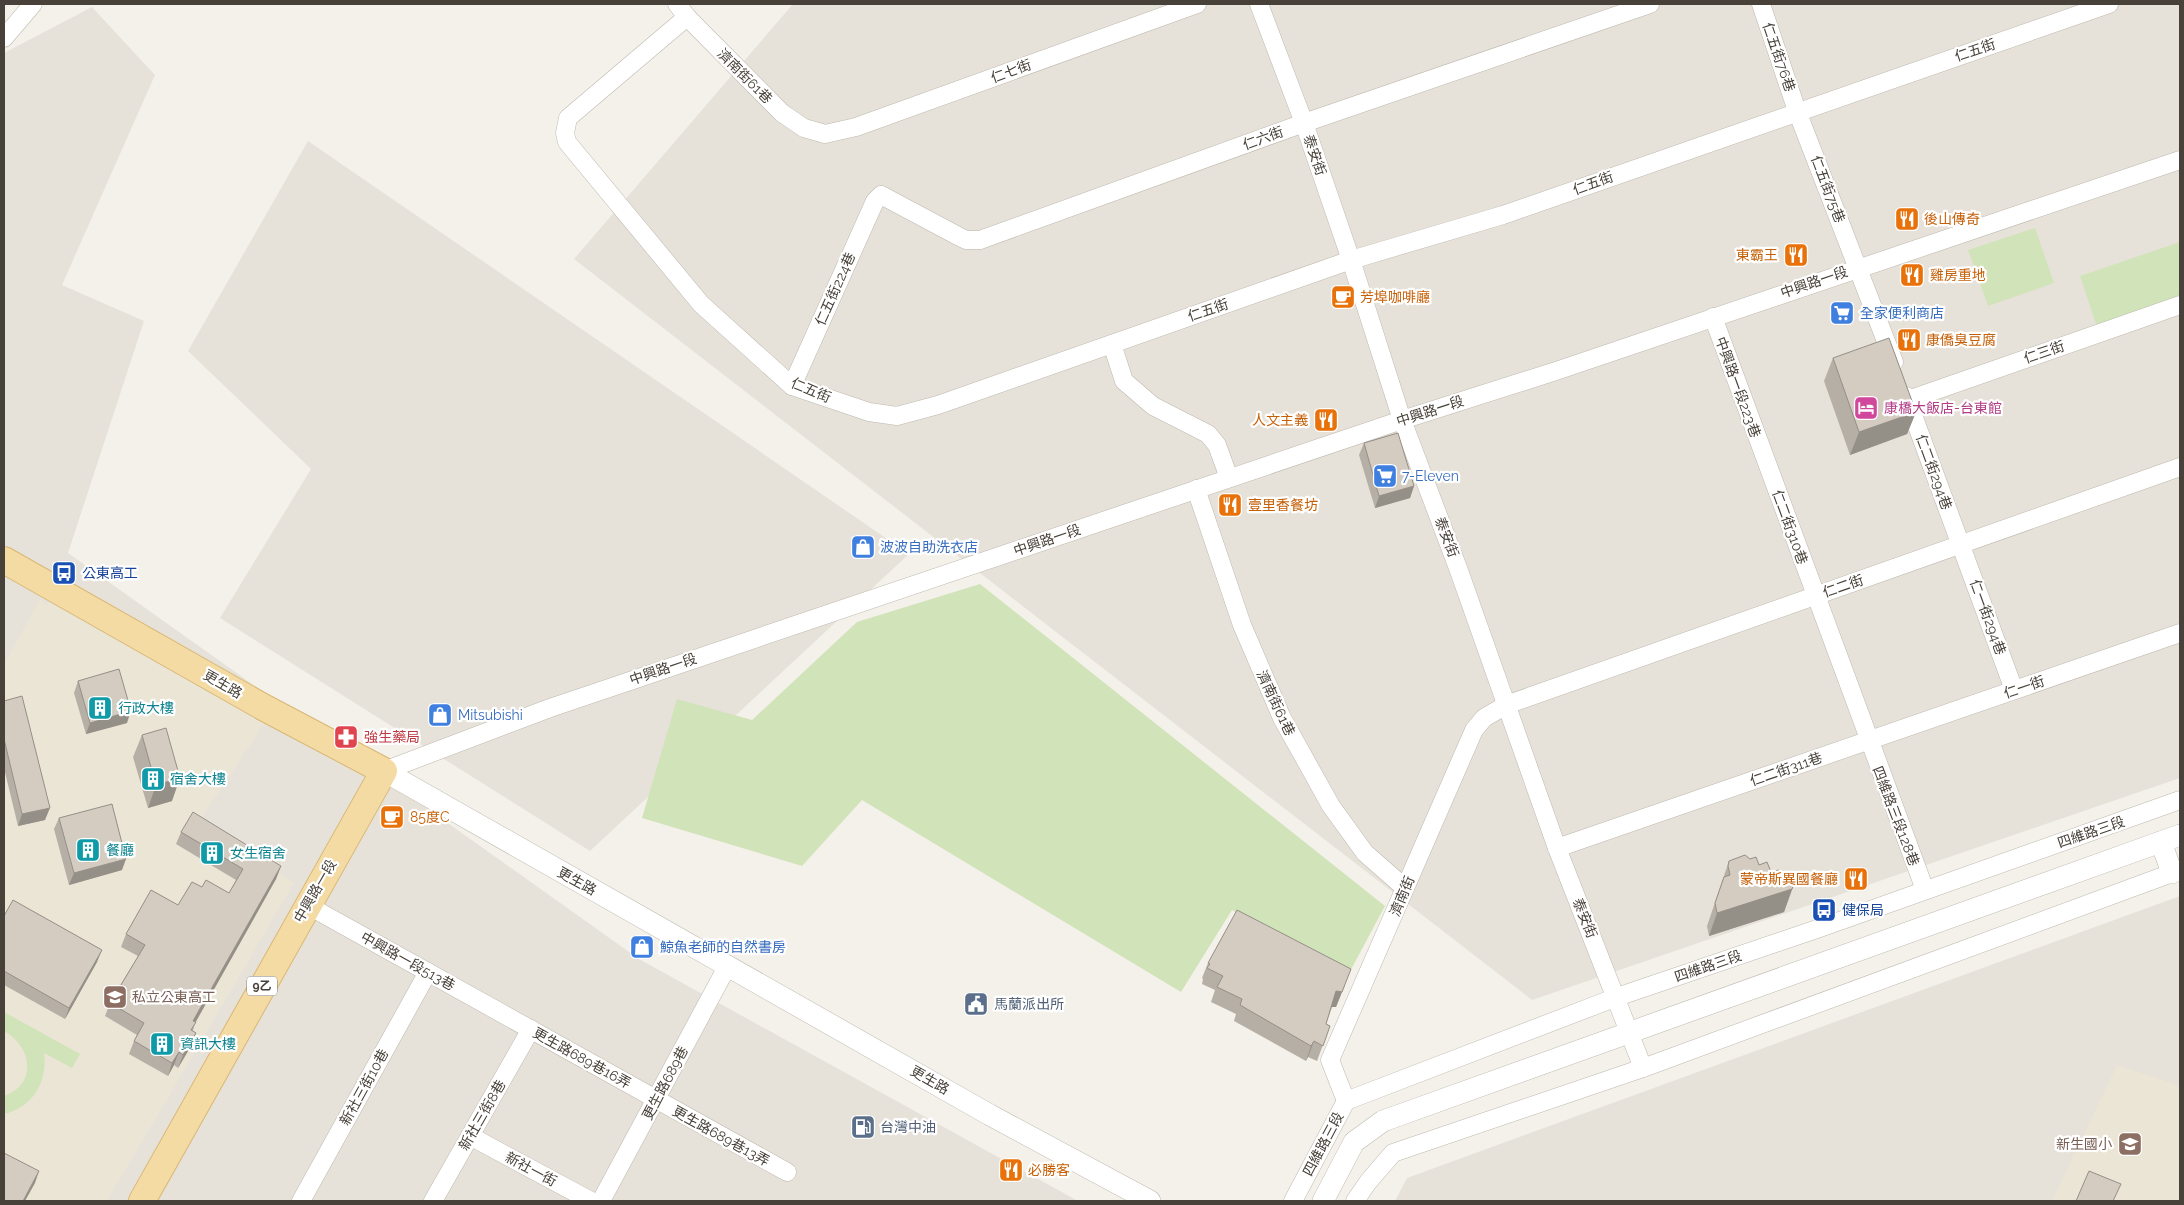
<svg xmlns="http://www.w3.org/2000/svg" width="2184" height="1205" font-family="Raleway,'Noto Sans TC',sans-serif">
<style>
.residential{fill:#e7e2d9}
.education{fill:#ebe5d6}
.green{fill:#d1e3b8}
.lines{fill:none;stroke-linecap:round;stroke-linejoin:round}
.minor-casing{stroke:#beb8ae;stroke-width:19}
.tertiary-casing{stroke:#beb8ae;stroke-width:22}
.primary-casing{stroke:#d8b774;stroke-width:28}
.minor{stroke:#fff;stroke-width:18}
.tertiary{stroke:#fff;stroke-width:21}
.primary{stroke:#f4dba3;stroke-width:26}
.wall{fill:#b6afa6}
.shaded-wall{fill:#948f87}
.building{fill:#d4ccc1;stroke:#948f87}
.labels{text-anchor:middle;dominant-baseline:central;stroke-width:4.5;stroke-linejoin:round;paint-order:stroke}
.shield{fill:#fff;stroke:#7e7a74;stroke-width:1}
.shield-label{font-size:12px;font-weight:bold;fill:#474139}
.street-label{font-size:14px;fill:#474139;stroke:#fff}
.food-label{font-size:14px;fill:#c56008;stroke:#fff;text-anchor:start}
.shop-label{font-size:14px;fill:#366cbe;stroke:#fff;text-anchor:start}
.hotel-label{font-size:14px;fill:#b23c85;stroke:#fff;text-anchor:start}
.transit-label{font-size:14px;fill:#164399;stroke:#fff;text-anchor:start}
.culture-label{font-size:14px;fill:#0d838f;stroke:#fff;text-anchor:start}
.health-label{font-size:14px;fill:#be3a42;stroke:#fff;text-anchor:start}
.education-label{font-size:14px;fill:#785e54;stroke:#fff;text-anchor:start}
.service-label{font-size:14px;fill:#4e5e75;stroke:#fff;text-anchor:start}
</style>
<rect width="100%" height="100%" fill="#f4f1eb"/>
<!-- residential -->
<g class="residential">
<polygon points="793,4 2180,4 2180,778 1532,1000 574,259"/>
<polygon points="92,7 155,75 62,285 144,321 68,553 639,959 1078,1201 4,1201 4,53"/>
<polygon points="308,141 909,554 590,851 220,618 311,469 188,351"/>
<polygon points="2180,896 2180,1201 1395,1201 1407,1178"/>
</g>
<!-- education -->
<g class="education">
<polygon points="54,598 269,716 198,823 294,883 107,1201 4,1201 4,665 40,599 46,605"/>
<polygon points="2117,1065 2180,1086 2180,1201 2052,1201"/>
</g>
<!-- green -->
<g class="green">
<polygon points="2035,228 2054,283 1988,306 1968,250"/>
<polygon points="2180,242 2180,299 2097,327 2080,276"/>
<polygon points="980,584 1385,906 1347,977 1232,910 1181,992 862,800 802,866 642,818 677,699 752,720 857,622"/>
<path d="M4 1012 80 1054 72 1068 44 1053C48 1081 33 1107 4 1114V1096C38 1084 32 1046 4 1031Z"/>
</g>
<g class="lines">
<defs>
<g id="minor">
<polyline points="677,4 687,17 782,113 804,128 825,134 856,127 1197,4"/>
<polyline points="1259,4 1304,123 1351,260 1402,420 1458,568 1557,848 1643,1068"/>
<polyline points="1761,4 1797,111 1894,362"/>
<polyline points="687,17 568,118 565,133 567,142 701,304 792,386 869,412 897,416 938,405 1351,260 1503,215 2109,4"/>
<polyline points="4,38 33,4"/>
<polyline points="1713,317 1925,890"/>
<polyline points="1112,344 1124,381 1153,406 1208,434 1217,445 1229,478"/>
<polyline points="792,386 875,201 881,195 958,236 966,240 980,240 1304,123 1650,4"/>
<polyline points="1906,396 2014,690"/>
<polyline points="1908,400 2180,305"/>
<polyline points="1196,489 1242,625 1282,718 1331,806 1365,853 1405,888"/>
<polyline points="384,771 550,708 1402,420 1556,371 2180,160"/>
<polyline points="1557,848 2180,633"/>
<polyline points="307,905 787,1172"/>
<polyline points="1346,1101 1330,1060 1474,730 1484,718 1506,705 2180,467"/>
<polyline points="470,1136 591,1201"/>
<polyline points="301,1201 428,972"/>
<polyline points="433,1201 531,1029"/>
<polyline points="601,1201 728,965"/>
<polyline points="1293,1201 1346,1101 1617,997 1817,929 2180,800"/>
<polyline points="1355,1201 1368,1182 1393,1153 1643,1068 2180,870"/>
</g>
<g id="tertiary">
<polyline points="384,771 990,1115 1150,1201"/>
<polyline points="2161,842 2172,873"/>
<polyline points="1323,1201 1354,1142 1383,1121 2180,835"/>
</g>
<polyline id="primary" points="4,560 263,707 384,771 142,1201"/>
</defs>
<!-- minor casing -->
<use href="#minor" class="minor-casing"/>
<!-- tertiary casing -->
<use href="#tertiary" class="tertiary-casing"/>
<!-- primary casing -->
<use href="#primary" class="primary-casing"/>
<!-- minor -->
<use href="#minor" class="minor"/>
<!-- tertiary -->
<use href="#tertiary" class="tertiary"/>
<!-- primary -->
<use href="#primary" class="primary"/>
</g>
<!-- wall -->
<g class="wall">
<polygon points="1833,358 1916,412 1907,434 1850,455 1824,381"/>
<polygon points="1364,443 1414,486 1410,498 1375,508 1359,455"/>
<polygon points="78,681 127,723 86,734 74,693"/>
<polygon points="4,701 45,820 18,826 4,768"/>
<polygon points="142,735 172,801 148,808 133,757"/>
<polygon points="59,818 122,870 69,885 54,829"/>
<polygon points="181,832 281,866 276,879 195,1022 193,1031 196,1033 191,1046 178,1068 174,1065 168,1076 129,1054 134,1041 137,1035 105,1016 110,1003 138,956 121,947 126,934 178,905 229,893 236,880 176,844"/>
<polygon points="1729,861 1759,865 1771,872 1783,878 1798,874 1784,912 1709,936 1707,926"/>
<polygon points="4,916 97,962 65,1019 4,985"/>
<polygon points="1208,963 1345,985 1336,1007 1332,1007 1326,1024 1330,1026 1317,1061 1308,1057 1306,1061 1234,1021 1236,1014 1211,1002 1215,990 1202,984 1203,979 1202,978"/>
</g>
<!-- shaded-wall -->
<g class="shaded-wall">
<polygon points="1916,412 1907,434 1850,455 1859,432"/>
<polygon points="1414,486 1410,498 1375,508 1379,496"/>
<polygon points="131,711 127,723 86,734 90,723"/>
<polygon points="180,778 172,801 148,808 156,785"/>
<polygon points="50,808 45,820 18,826 22,814"/>
<polygon points="126,859 122,870 69,885 74,873"/>
<polygon points="281,866 276,879 189,1034 193,1021"/>
<polygon points="1792,889 1784,912 1709,936 1717,913"/>
<polygon points="102,950 97,962 65,1019 69,1008"/>
<polygon points="1351,969 1336,1007 1330,1007 1336,991"/>
<polygon points="196,1033 191,1046 178,1068 183,1055"/>
<polygon points="1314,1041 1308,1057 1306,1061 1311,1046"/>
<polygon points="179,1052 174,1065 168,1076 172,1063"/>
<polygon points="39,1171 35,1183 25,1201 23,1201"/>
</g>
<!-- building -->
<g class="building">
<polygon points="1889,338 1916,412 1859,432 1833,358"/>
<polygon points="1398,433 1414,486 1379,496 1364,443"/>
<polygon points="119,669 131,711 90,723 78,681"/>
<polygon points="22,696 50,808 22,814 4,739 4,701"/>
<polygon points="166,728 180,778 156,785 142,735"/>
<polygon points="112,804 126,859 74,873 59,818"/>
<polygon points="193,812 281,866 193,1021 196,1022 191,1030 196,1033 183,1055 179,1052 172,1063 134,1041 144,1023 110,1003 145,945 126,934 151,890 178,905 192,882 202,887 206,880 229,893 243,869 181,832"/>
<polygon points="1745,855 1750,859 1756,857 1759,865 1767,862 1771,872 1779,870 1783,878 1798,874 1792,889 1717,913 1715,903 1724,877 1730,875 1728,866 1729,861"/>
<polygon points="13,900 102,950 69,1008 4,971 4,916"/>
<polygon points="1237,910 1351,969 1342,992 1336,991 1326,1024 1330,1026 1323,1046 1314,1041 1311,1046 1240,1005 1242,999 1217,987 1223,976 1207,968 1210,964 1208,963"/>
<polygon points="4,1153 39,1171 23,1201 4,1201"/>
<polygon points="2089,1171 2121,1184 2113,1201 2076,1201"/>
</g>
<!-- icons -->
<defs>
<symbol id="restaurant-square" viewBox="-11 -11 22 22"><rect x="-9" y="-9" width="18" height="18" rx="4" fill="#e8710a" stroke="#fff"/><path d="M-5-6h1v4h1v-4h1v4h1v-4h1v5L-1.5 .5V6h-2V.5L-5-1ZM5-6V6H3V1.5H1.5Q1.5-4 5-6Z" fill="#fff"/></symbol>
<symbol id="cafe-square" viewBox="-11 -11 22 22"><rect x="-9" y="-9" width="18" height="18" rx="4" fill="#e8710a" stroke="#fff"/><path d="M-5.5-4.5H6V0H3Q3 3.5 0 3.5H-2.5Q-5.5 3.5-5.5 0ZM3-3.2v2h1.7v-2ZM-6 4.5H4V6H-6Z" fill="#fff"/></symbol>
<symbol id="supermarket-square" viewBox="-11 -11 22 22"><rect x="-9" y="-9" width="18" height="18" rx="4" fill="#3f7fe0" stroke="#fff"/><path d="M-6-5.5h2.5l.6 2H6L4.5 2H-2.5L-4.4-4H-6ZM-1.5 3.2a1.3 1.3 0 1 0 .1 0ZM3 3.2a1.3 1.3 0 1 0 .1 0Z" fill="#fff"/></symbol>
<symbol id="hotel-square" viewBox="-11 -11 22 22"><rect x="-9" y="-9" width="18" height="18" rx="4" fill="#d1479c" stroke="#fff"/><path d="M-6-4.5h1.5V1H6V5H4.5V3h-9V5H-6ZM-4 0a1.8 1.8 0 1 1 3.6 0ZM.5 0V-2.5h3Q6-2.5 6 0Z" fill="#fff"/></symbol>
<symbol id="shop-square" viewBox="-11 -11 22 22"><rect x="-9" y="-9" width="18" height="18" rx="4" fill="#3f7fe0" stroke="#fff"/><path d="M-5-2.5h2.3a2.7 3.5 0 0 1 5.4 0H5L5.5 6h-11ZM-1.5-2.5h3a1.5 2.3 0 0 0-3 0Z" fill="#fff"/></symbol>
<symbol id="bus-square" viewBox="-11 -11 22 22"><rect x="-9" y="-9" width="18" height="18" rx="4" fill="#1a4fb4" stroke="#fff"/><path d="M-5-6H5V4H4V6H2V4H-2V6H-4V4H-5ZM-3.5-4V0h7V-4ZM-3.5 1.2v1.5H-2V1.2ZM2 1.2v1.5H3.5V1.2Z" fill="#fff"/></symbol>
<symbol id="building-square" viewBox="-11 -11 22 22"><rect x="-9" y="-9" width="18" height="18" rx="4" fill="#0f9aa8" stroke="#fff"/><path d="M-4-6H4V6H1V3H-1V6H-4ZM-2.5-4.3h1.7v1.8h-1.7ZM.8-4.3h1.7v1.8H.8ZM-2.5-1h1.7V.8h-1.7ZM.8-1h1.7V.8H.8Z" fill="#fff"/></symbol>
<symbol id="pharmacy-square" viewBox="-11 -11 22 22"><rect x="-9" y="-9" width="18" height="18" rx="4" fill="#e0444e" stroke="#fff"/><path d="M-2-6h4v4h4v4h-4v4h-4v-4h-4v-4h4Z" fill="#fff"/></symbol>
<symbol id="school-square" viewBox="-11 -11 22 22"><rect x="-9" y="-9" width="18" height="18" rx="4" fill="#8d6e63" stroke="#fff"/><path d="M0-5L7-2L0 1L-7-2ZM-4 1L0 2.5L4 1V4Q0 6-4 4Z" fill="#fff"/></symbol>
<symbol id="civic-square" viewBox="-11 -11 22 22"><rect x="-9" y="-9" width="18" height="18" rx="4" fill="#5c6f8a" stroke="#fff"/><path d="M-.6-6.5H3V-4.5H.6V-3L4-1V1h2V6H-6V1h2V-1L-.6-3ZM-1.2 2.5V6h2.4V2.5Z" fill="#fff"/></symbol>
<symbol id="fuel-square" viewBox="-11 -11 22 22"><rect x="-9" y="-9" width="18" height="18" rx="4" fill="#5c6f8a" stroke="#fff"/><path d="M-5.5-6h7V0h2V4h1.3V-2.5L3-4.5l.8-.8L6-3V5H2.5V1h-1V6h-7ZM-4.2-4.7v3.2H.2V-4.7Z" fill="#fff"/></symbol>
</defs>
<g fill-rule="evenodd">
<use href="#restaurant-square" x="1893" y="205" width="28" height="28"/>
<use href="#restaurant-square" x="1782" y="241" width="28" height="28"/>
<use href="#restaurant-square" x="1898" y="261" width="28" height="28"/>
<use href="#cafe-square" x="1329" y="283" width="28" height="28"/>
<use href="#supermarket-square" x="1828" y="299" width="28" height="28"/>
<use href="#restaurant-square" x="1895" y="326" width="28" height="28"/>
<use href="#hotel-square" x="1852" y="394" width="28" height="28"/>
<use href="#restaurant-square" x="1312" y="406" width="28" height="28"/>
<use href="#supermarket-square" x="1371" y="462" width="28" height="28"/>
<use href="#restaurant-square" x="1216" y="491" width="28" height="28"/>
<use href="#shop-square" x="849" y="533" width="28" height="28"/>
<use href="#bus-square" x="50" y="559" width="28" height="28"/>
<use href="#building-square" x="86" y="694" width="28" height="28"/>
<use href="#shop-square" x="426" y="701" width="28" height="28"/>
<use href="#pharmacy-square" x="332" y="723" width="28" height="28"/>
<use href="#building-square" x="139" y="765" width="28" height="28"/>
<use href="#cafe-square" x="378" y="803" width="28" height="28"/>
<use href="#building-square" x="74" y="836" width="28" height="28"/>
<use href="#building-square" x="198" y="839" width="28" height="28"/>
<use href="#restaurant-square" x="1842" y="865" width="28" height="28"/>
<use href="#bus-square" x="1810" y="896" width="28" height="28"/>
<use href="#shop-square" x="628" y="933" width="28" height="28"/>
<use href="#school-square" x="101" y="983" width="28" height="28"/>
<use href="#civic-square" x="962" y="990" width="28" height="28"/>
<use href="#building-square" x="148" y="1030" width="28" height="28"/>
<use href="#fuel-square" x="849" y="1113" width="28" height="28"/>
<use href="#school-square" x="2116" y="1130" width="28" height="28"/>
<use href="#restaurant-square" x="997" y="1156" width="28" height="28"/>
</g>
<g class="labels">
<!-- shield labels -->
<rect class="shield" x="247" y="976.5" width="30" height="19" rx="4"/>
<g class="shield-label">
<text x="262" y="986">9乙</text>
</g>
<!-- street labels -->
<g class="street-label">
<text transform="translate(1975 50) rotate(-19)">仁五街</text>
<text transform="translate(1779 57) rotate(71)">仁五街76巷</text>
<text transform="translate(1011 71) rotate(-20)">仁七街</text>
<text transform="translate(745 76) rotate(45)">濟南街61巷</text>
<text transform="translate(1263 138) rotate(-20)">仁六街</text>
<text transform="translate(1315 155) rotate(71)">泰安街</text>
<text transform="translate(1593 183) rotate(-20)">仁五街</text>
<text transform="translate(1828 189) rotate(69)">仁五街75巷</text>
<text transform="translate(1814 282) rotate(-19)">中興路一段</text>
<text transform="translate(835 289) rotate(-66)">仁五街224巷</text>
<text transform="translate(1208 310) rotate(-19)">仁五街</text>
<text transform="translate(2044 352) rotate(-19)">仁三街</text>
<text transform="translate(1738 387) rotate(70)">中興路一段223巷</text>
<text transform="translate(811 390) rotate(23)">仁五街</text>
<text transform="translate(1430 411) rotate(-18)">中興路一段</text>
<text transform="translate(1934 472) rotate(70)">仁二街294巷</text>
<text transform="translate(1790 527) rotate(70)">仁二街310巷</text>
<text transform="translate(1447 537) rotate(69)">泰安街</text>
<text transform="translate(1047 540) rotate(-19)">中興路一段</text>
<text transform="translate(1843 586) rotate(-19)">仁二街</text>
<text transform="translate(1988 617) rotate(70)">仁一街294巷</text>
<text transform="translate(663 669) rotate(-19)">中興路一段</text>
<text transform="translate(223 684) rotate(30)">更生路</text>
<text transform="translate(2024 687) rotate(-19)">仁一街</text>
<text transform="translate(1276 703) rotate(65)">濟南街61巷</text>
<text transform="translate(1786 769) rotate(-19)">仁二街311巷</text>
<text transform="translate(1896 816) rotate(69)">四維路三段128巷</text>
<text transform="translate(2091 832) rotate(-19)">四維路三段</text>
<text transform="translate(577 881) rotate(29)">更生路</text>
<text transform="translate(315 891) rotate(-60)">中興路一段</text>
<text transform="translate(1402 896) rotate(-67)">濟南街</text>
<text transform="translate(1585 918) rotate(68)">泰安街</text>
<text transform="translate(408 961) rotate(29)">中興路一段513巷</text>
<text transform="translate(1708 966) rotate(-19)">四維路三段</text>
<text transform="translate(582 1058) rotate(29)">更生路689巷16弄</text>
<text transform="translate(930 1080) rotate(30)">更生路</text>
<text transform="translate(665 1083) rotate(-62)">更生路689巷</text>
<text transform="translate(364 1087) rotate(-61)">新社三街10巷</text>
<text transform="translate(482 1115) rotate(-60)">新社三街8巷</text>
<text transform="translate(721 1136) rotate(29)">更生路689巷13弄</text>
<text transform="translate(1323 1144) rotate(-62)">四維路三段</text>
<text transform="translate(531 1169) rotate(28)">新社一街</text>
</g>
<!-- food labels -->
<g class="food-label">
<text x="1924" y="219">後山傳奇</text>
<text x="1778" y="255" text-anchor="end">東霸王</text>
<text x="1930" y="275">雞房重地</text>
<text x="1360" y="297">芳埠咖啡廳</text>
<text x="1926" y="340">康僑臭豆腐</text>
<text x="1308" y="420" text-anchor="end">人文主義</text>
<text x="1248" y="505">壹里香餐坊</text>
<text x="410" y="817">85度C</text>
<text x="1838" y="879" text-anchor="end">蒙帝斯異國餐廳</text>
<text x="1028" y="1170">必勝客</text>
</g>
<!-- shop labels -->
<g class="shop-label">
<text x="1860" y="313">全家便利商店</text>
<text x="1402" y="476">7-Eleven</text>
<text x="880" y="547">波波自助洗衣店</text>
<text x="458" y="715">Mitsubishi</text>
<text x="660" y="947">鯨魚老師的自然書房</text>
</g>
<!-- hotel labels -->
<g class="hotel-label">
<text x="1884" y="408">康橋大飯店-台東館</text>
</g>
<!-- transit labels -->
<g class="transit-label">
<text x="82" y="573">公東高工</text>
<text x="1842" y="910">健保局</text>
</g>
<!-- culture labels -->
<g class="culture-label">
<text x="118" y="708">行政大樓</text>
<text x="170" y="779">宿舍大樓</text>
<text x="106" y="850">餐廳</text>
<text x="230" y="853">女生宿舍</text>
<text x="180" y="1044">資訊大樓</text>
</g>
<!-- health labels -->
<g class="health-label">
<text x="364" y="737">強生藥局</text>
</g>
<!-- education labels -->
<g class="education-label">
<text x="132" y="997">私立公東高工</text>
<text x="2112" y="1144" text-anchor="end">新生國小</text>
</g>
<!-- service labels -->
<g class="service-label">
<text x="994" y="1004">馬蘭派出所</text>
<text x="880" y="1127">台灣中油</text>
</g>
</g>
<!-- border -->
<rect width="2184" height="1205" fill="none" stroke="#474139" stroke-width="10"/>
</svg>
